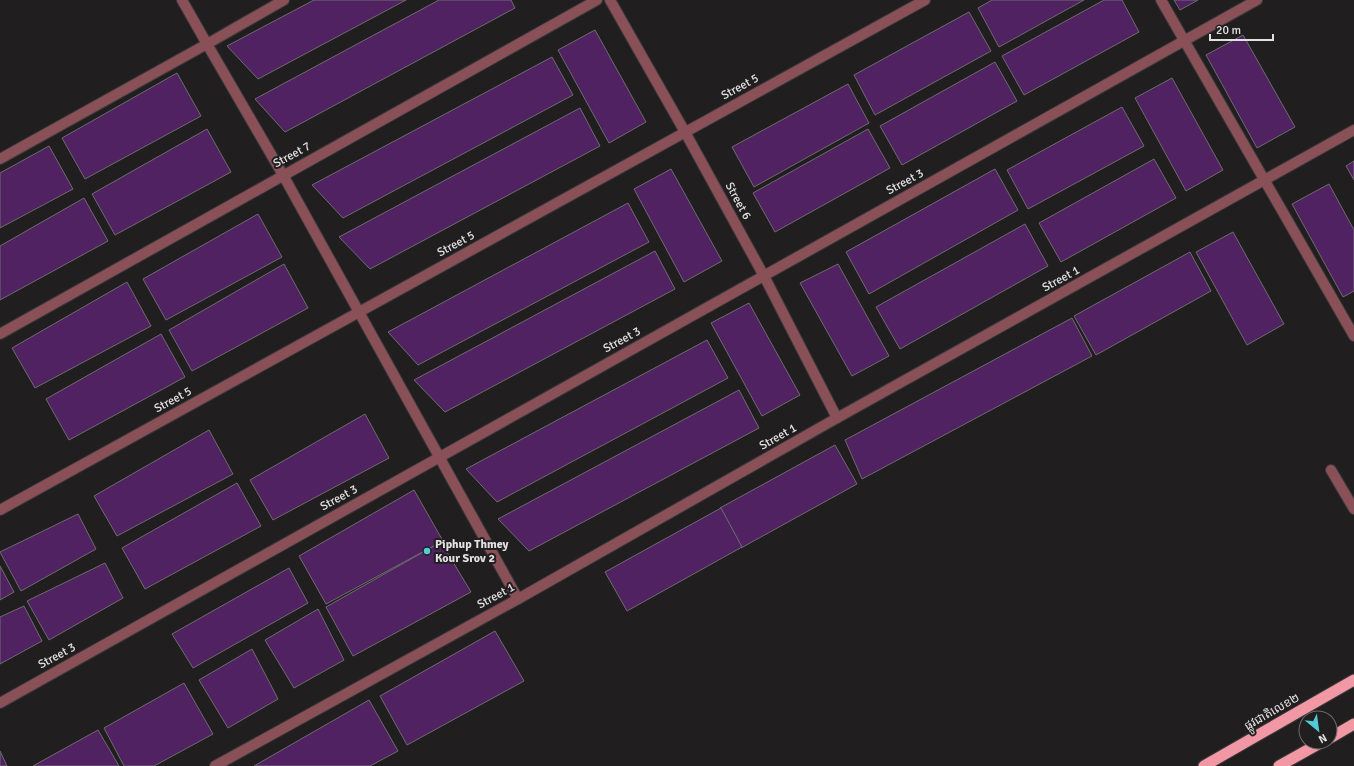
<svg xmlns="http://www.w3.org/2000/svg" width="1354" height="766" font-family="Signika,'Noto Sans Khmer',sans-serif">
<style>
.building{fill:#502261;stroke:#6e6c6f}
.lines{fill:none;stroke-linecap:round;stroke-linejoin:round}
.minor-casing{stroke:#3c393b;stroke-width:12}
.trunk-casing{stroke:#3c393b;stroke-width:13}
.minor{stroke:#8a5058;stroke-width:10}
.trunk{stroke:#f298a5;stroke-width:11}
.poi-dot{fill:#52cbd9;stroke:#211e20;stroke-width:1.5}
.labels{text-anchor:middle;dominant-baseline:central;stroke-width:4;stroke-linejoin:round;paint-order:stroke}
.street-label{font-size:12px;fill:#e2e0e1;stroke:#211e20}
.poi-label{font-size:12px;font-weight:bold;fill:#e2e0e1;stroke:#211e20;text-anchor:start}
</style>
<rect width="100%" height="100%" fill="#211e20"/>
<!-- building -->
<g class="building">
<polygon points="314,0 406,0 258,79 227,46"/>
<polygon points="439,0 511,0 515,8 285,132 255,99"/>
<polygon points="992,0 1084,0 999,47 978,8"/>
<polygon points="1104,0 1122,0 1139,32 1024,95 1002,56"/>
<polygon points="1174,0 1198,0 1180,10"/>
<polygon points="969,12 991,51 875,115 854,75"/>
<polygon points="595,30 646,122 609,143 558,50"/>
<polygon points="1243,35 1295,127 1257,148 1206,55"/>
<polygon points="552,57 573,95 343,218 312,185"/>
<polygon points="995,62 1017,101 902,165 880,126"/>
<polygon points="177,73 201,116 85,179 62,138"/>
<polygon points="1172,78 1223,170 1186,191 1135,98"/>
<polygon points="848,84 869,123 754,187 732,147"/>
<polygon points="1122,107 1144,146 1028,209 1007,170"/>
<polygon points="580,108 600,146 370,269 339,237"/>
<polygon points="207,129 231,172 115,235 92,194"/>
<polygon points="868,129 890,168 775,232 753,193"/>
<polygon points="49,146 73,189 0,228 0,173"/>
<polygon points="1154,159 1176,198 1061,262 1039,223"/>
<polygon points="1354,161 1354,180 1346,166"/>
<polygon points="671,169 722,261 684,282 634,189"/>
<polygon points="995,169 1018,210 869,294 846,252"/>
<polygon points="1329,184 1354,230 1354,291 1343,297 1292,204"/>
<polygon points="84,198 108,241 0,300 0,246"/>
<polygon points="628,203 649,242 418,365 388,332"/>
<polygon points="258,214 282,257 166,320 143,279"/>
<polygon points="1025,224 1048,266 900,349 876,307"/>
<polygon points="1233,232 1284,324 1247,345 1196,252"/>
<polygon points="655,251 675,289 445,412 414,380"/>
<polygon points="1190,252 1211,291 1096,355 1074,316"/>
<polygon points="284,264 308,308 192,371 169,330"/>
<polygon points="838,264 889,356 852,376 800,283"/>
<polygon points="127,282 151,326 35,388 12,348"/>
<polygon points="749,303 800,395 762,416 711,323"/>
<polygon points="1072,318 1092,356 862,479 845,440"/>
<polygon points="161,334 185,377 69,440 46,399"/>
<polygon points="707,340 728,378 497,502 466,469"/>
<polygon points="739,390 759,428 529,551 498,519"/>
<polygon points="365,414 389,458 273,520 250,480"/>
<polygon points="209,430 233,474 117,536 94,496"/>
<polygon points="835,445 857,484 741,548 720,508"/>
<polygon points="237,483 261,526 145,589 122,548"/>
<polygon points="414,490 443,541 326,604 299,556"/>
<polygon points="721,508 742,547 627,611 605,572"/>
<polygon points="78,514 96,549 21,591 0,552"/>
<polygon points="441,542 471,592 353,656 326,607"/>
<polygon points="105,563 123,598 49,640 27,601"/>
<polygon points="0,566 14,592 0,600"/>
<polygon points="289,568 308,603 193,668 172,634"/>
<polygon points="24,606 42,641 0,664 0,617"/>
<polygon points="318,609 344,660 294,688 265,640"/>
<polygon points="495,631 524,681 407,745 380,696"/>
<polygon points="252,649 278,699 228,728 199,680"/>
<polygon points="184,683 213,734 154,766 124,766 104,728"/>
<polygon points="369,700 398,751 370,766 254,766"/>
<polygon points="98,730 119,766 33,766"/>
<polygon points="0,751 7,766 0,766"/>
</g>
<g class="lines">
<defs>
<g id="minor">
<polyline points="182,0 207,44 283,175 518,599"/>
<polyline points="610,0 685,132 764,276 837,418"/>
<polyline points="1161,0 1354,336"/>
<polyline points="0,159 207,44 284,0"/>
<polyline points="0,334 597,0"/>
<polyline points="1331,470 1354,509"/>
<polyline points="0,510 925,0"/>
<polyline points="0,703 1257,0"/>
<polyline points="215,766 518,599 837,418 1354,130"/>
</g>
<g id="trunk">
<polyline points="1330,738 1354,724"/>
<polyline points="1204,766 1354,680"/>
<polyline points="1279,766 1322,742"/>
</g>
</defs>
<!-- minor casing -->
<use href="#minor" class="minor-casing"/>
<!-- trunk casing -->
<use href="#trunk" class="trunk-casing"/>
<!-- minor -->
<use href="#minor" class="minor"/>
<!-- trunk -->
<use href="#trunk" class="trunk"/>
</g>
<!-- markers -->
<circle class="poi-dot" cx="427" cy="551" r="4"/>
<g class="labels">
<!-- street labels -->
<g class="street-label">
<text transform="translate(740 87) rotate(-29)">Street 5</text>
<text transform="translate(292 155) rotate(-29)">Street 7</text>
<text transform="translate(905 182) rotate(-29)">Street 3</text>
<text transform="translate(738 201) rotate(61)">Street 6</text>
<text transform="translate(456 244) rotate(-29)">Street 5</text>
<text transform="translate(1061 279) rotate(-29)">Street 1</text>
<text transform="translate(622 340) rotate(-29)">Street 3</text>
<text transform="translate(173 400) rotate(-29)">Street 5</text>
<text transform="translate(778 437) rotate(-30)">Street 1</text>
<text transform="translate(339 498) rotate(-29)">Street 3</text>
<text transform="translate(496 596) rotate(-29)">Street 1</text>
<text transform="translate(57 656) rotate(-29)">Street 3</text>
<text transform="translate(1272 712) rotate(-30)">ផ្លូវជាតិលេខ២</text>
</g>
<!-- poi labels -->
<g class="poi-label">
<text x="435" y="544">Piphup Thmey<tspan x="435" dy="14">Kour Srov 2</tspan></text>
</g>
</g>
<!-- north arrow -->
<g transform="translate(1318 730) rotate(151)"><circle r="19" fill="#211e20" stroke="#6e6c6d"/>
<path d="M0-3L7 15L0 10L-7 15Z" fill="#52cbd9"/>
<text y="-6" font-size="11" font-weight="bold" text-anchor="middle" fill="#e2e0e1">N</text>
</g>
<!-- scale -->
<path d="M1210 34v6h63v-6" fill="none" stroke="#e2e0e1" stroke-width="2"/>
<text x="1216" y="34" font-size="12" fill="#e2e0e1" stroke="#211e20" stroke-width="3" paint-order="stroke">20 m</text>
</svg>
